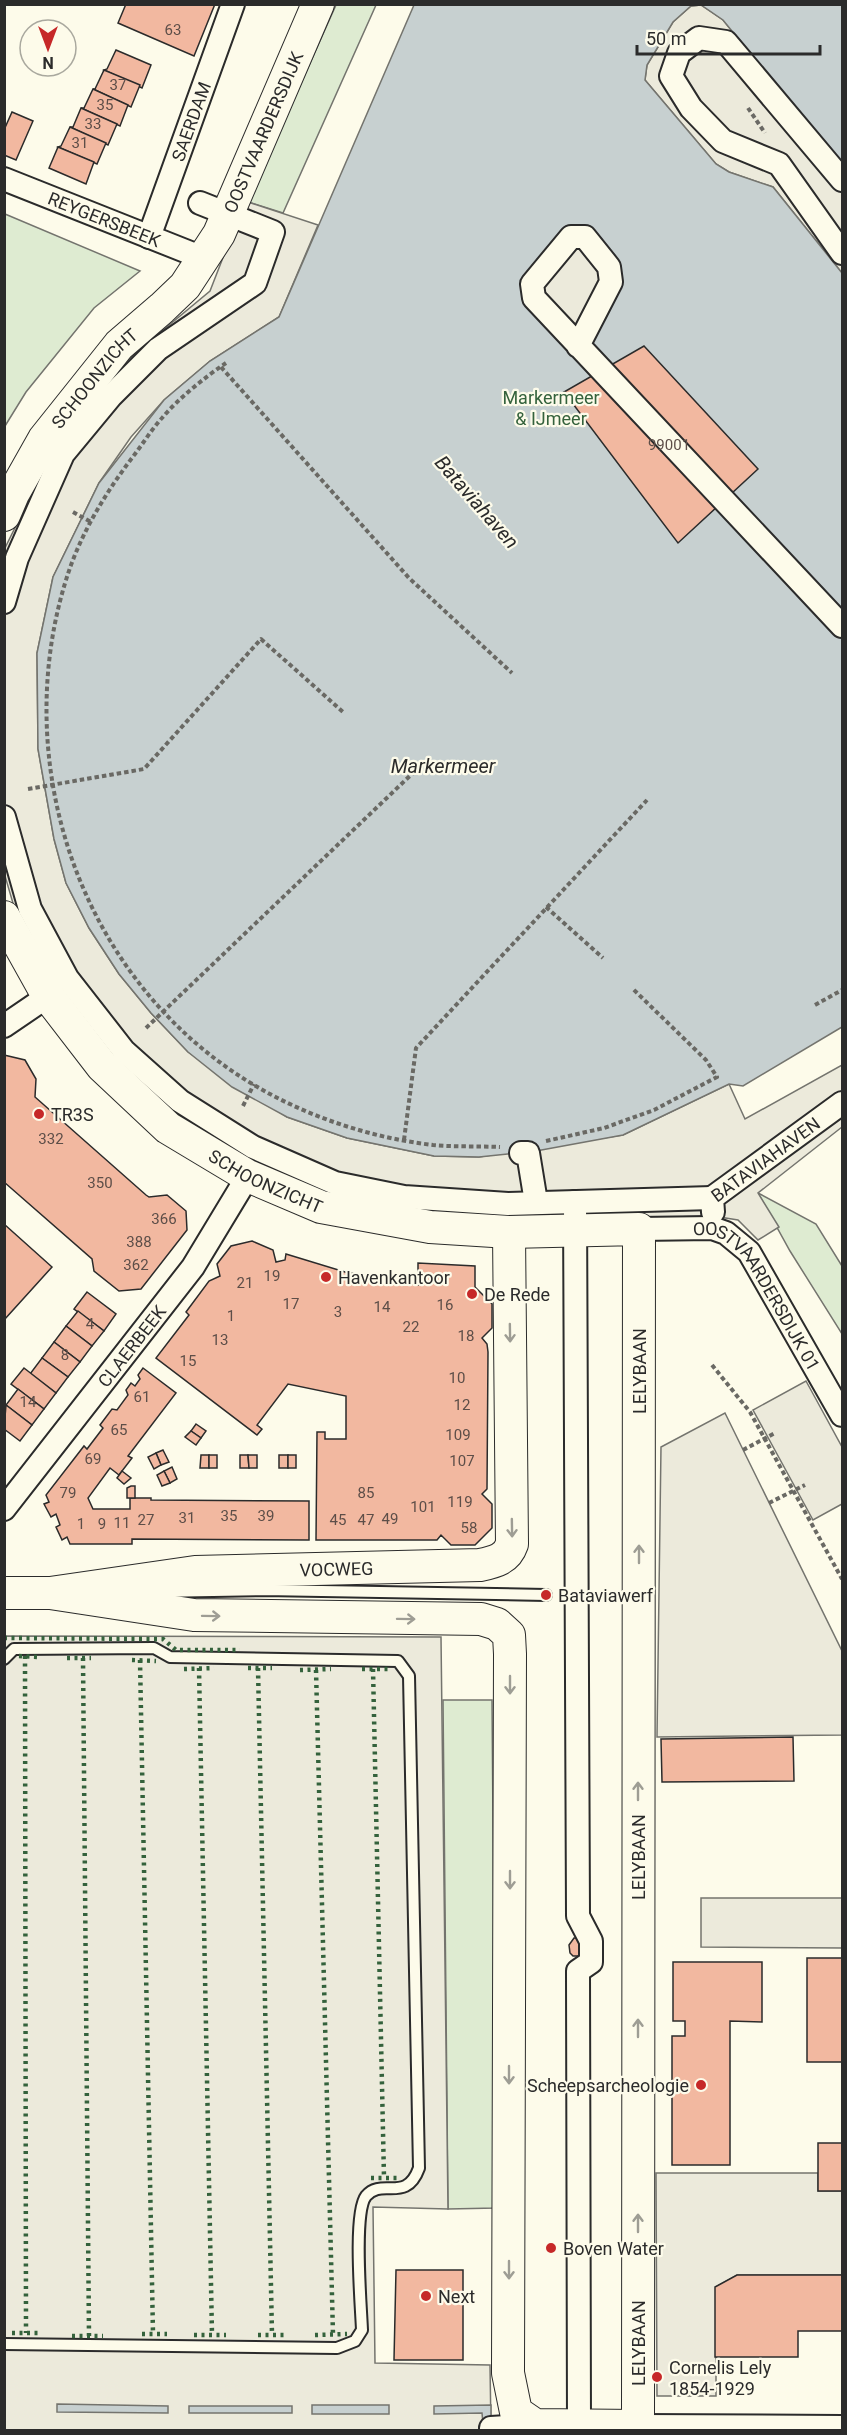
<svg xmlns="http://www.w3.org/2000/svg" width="847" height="2435" font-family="Roboto,sans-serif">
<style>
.green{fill:#deebd1;stroke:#74746e;stroke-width:1.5}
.parking{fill:#eceadb;stroke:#74746e;stroke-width:1.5}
.water{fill:#c7d0d0;stroke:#74746e;stroke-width:1.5}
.building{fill:#f2b8a0;stroke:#2b2b2b;stroke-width:1.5}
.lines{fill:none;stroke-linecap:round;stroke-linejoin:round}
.lane-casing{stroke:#2b2b2b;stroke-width:14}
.street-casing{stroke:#2b2b2b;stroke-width:26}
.secondary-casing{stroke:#2b2b2b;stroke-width:34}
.path{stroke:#6a6964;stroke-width:4;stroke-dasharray:4.5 3;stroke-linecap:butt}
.lane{stroke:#fdfbea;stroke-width:10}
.street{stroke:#fdfbea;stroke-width:22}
.secondary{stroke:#fdfbea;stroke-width:32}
.hedge{stroke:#34623c;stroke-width:4.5;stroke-dasharray:3 4.5;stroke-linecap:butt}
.oneway{stroke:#9e9d94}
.poi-dot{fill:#c62828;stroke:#fdfbea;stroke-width:2}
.labels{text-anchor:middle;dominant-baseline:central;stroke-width:4.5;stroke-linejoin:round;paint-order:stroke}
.number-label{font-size:15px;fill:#5d4e48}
.street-label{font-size:18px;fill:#2b2b2b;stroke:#fdfbea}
.park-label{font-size:18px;fill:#34623c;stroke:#fdfbea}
.poi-label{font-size:18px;fill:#2b2b2b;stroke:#fdfbea;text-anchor:start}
.water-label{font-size:20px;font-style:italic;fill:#2b2b2b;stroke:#fdfbea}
</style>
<rect width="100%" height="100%" fill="#fdfbea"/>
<!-- green -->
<g class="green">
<polygon points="336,5 376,5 283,213 245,201 273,146"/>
<polygon points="5,214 140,271 94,308 26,392 5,426"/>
<polygon points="758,1193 816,1224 842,1266 842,1334 790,1251"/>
<polygon points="443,1700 492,1700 496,2208 448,2209"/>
</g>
<!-- parking -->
<g class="parking">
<polygon points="701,5 723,20 842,166 842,273 773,187 729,172 716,164 645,80 647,65 673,22 691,6"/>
<polygon points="245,201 318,225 279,317 210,361 164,400 131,437 99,483 53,577 37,653 38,749 54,839 66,883 89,928 119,974 151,1013 188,1052 287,1117 347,1138 434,1156 479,1157 623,1135 729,1084 745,1119 842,1065 842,1127 758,1193 779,1227 758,1240 738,1220 713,1216 632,1218 408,1215 331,1199 246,1163 173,1115 113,1060 17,917 5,876 4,550 53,451 109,375 210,291"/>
<polygon points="571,230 609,257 589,350 525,282"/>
<polygon points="806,1381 842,1447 842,1504 813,1520 753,1410"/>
<polygon points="725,1413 842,1651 842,1735 657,1737 661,1447"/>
<polygon points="5,1636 441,1637 448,2209 373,2207 375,2363 490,2365 491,2430 5,2430"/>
<polygon points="701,1898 842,1898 842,1948 701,1947"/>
<polygon points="656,2173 818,2173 818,2191 842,2191 842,2275 737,2275 716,2287 716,2396 657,2396"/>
</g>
<!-- water -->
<g class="water">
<polygon points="414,5 842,5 842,166 723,20 701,5 691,6 673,22 647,65 645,80 716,164 729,172 773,187 842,273 842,620 589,350 591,337 619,278 587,231 525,282 842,633 842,1027 743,1086 729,1084 623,1135 536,1151 479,1157 434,1156 347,1138 287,1117 232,1087 188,1052 151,1013 119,974 89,928 66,883 54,839 38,749 37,653 53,577 99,483 164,400 210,361 279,317"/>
<polygon points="57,2404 168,2406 168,2413 57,2412"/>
<rect x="312" y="2405" width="77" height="9"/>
<polygon points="491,2405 491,2424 483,2424 482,2413 434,2414 434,2406"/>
<rect x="189" y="2406" width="103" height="7"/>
</g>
<!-- building -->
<g class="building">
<polygon points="126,4 215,4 194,56 118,23"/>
<polygon points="116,50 151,65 142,88 104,70 107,69"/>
<polygon points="104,70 140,85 131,107 93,89 95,89"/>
<polygon points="93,89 128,105 120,126 81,108 84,108"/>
<polygon points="81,108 117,124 108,145 70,127 73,127"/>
<polygon points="12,112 33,121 16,160 4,155 4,130"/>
<polygon points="70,127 106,143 97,164 58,147 61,146"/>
<polygon points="58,147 94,162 86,184 49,168"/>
<polygon points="644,346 758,469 678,543 564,392"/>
<polygon points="4,1055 25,1060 36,1079 35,1097 146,1195 149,1197 167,1195 186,1211 187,1230 141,1289 119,1291 94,1271 92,1259 4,1182"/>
<polygon points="4,1224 52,1267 4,1320"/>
<polygon points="252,1241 273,1250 276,1262 285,1260 286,1254 345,1272 418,1285 418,1263 475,1266 475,1287 492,1304 492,1328 482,1338 487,1344 488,1352 487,1489 482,1494 492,1504 492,1528 475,1545 451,1545 441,1535 437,1540 316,1540 317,1432 325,1432 325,1439 346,1439 346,1396 288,1384 257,1425 262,1429 257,1435 156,1358 189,1315 186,1312 209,1281 220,1276 217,1264 231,1246"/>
<polygon points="87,1292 116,1314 104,1331 74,1309"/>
<polygon points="78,1311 104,1331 92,1346 66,1326"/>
<polygon points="66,1326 92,1346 80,1362 54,1342"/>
<polygon points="54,1342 80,1362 68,1377 42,1358"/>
<polygon points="42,1358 68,1377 56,1393 30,1374"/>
<polygon points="24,1368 56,1393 44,1409 11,1384"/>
<polygon points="143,1368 176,1393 128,1456 132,1458 119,1475 110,1468 88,1498 93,1509 130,1509 130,1498 151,1498 151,1500 309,1501 309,1540 132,1539 132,1544 70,1544 67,1537 62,1540 56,1527 60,1525 56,1514 51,1517 44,1504 49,1502 46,1495 84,1446 87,1449 103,1428 100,1425 112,1409 117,1410 128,1395 126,1390 131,1383 135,1386 140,1379 138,1375"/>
<polygon points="18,1389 44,1409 32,1425 6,1405"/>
<polygon points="6,1405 32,1425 20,1441 4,1429"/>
<polygon points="196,1424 206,1431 201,1438 191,1431"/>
<polygon points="191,1431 201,1438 196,1445 185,1437"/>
<polygon points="163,1450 169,1462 161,1465 156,1453"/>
<polygon points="156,1453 161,1465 154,1469 148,1457"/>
<polygon points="201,1455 209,1455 209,1468 200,1468"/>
<rect x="209" y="1455" width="8" height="13"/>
<polygon points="240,1455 248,1455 249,1468 240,1468"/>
<polygon points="248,1455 257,1455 257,1468 249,1468"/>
<rect x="279" y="1455" width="9" height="13"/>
<rect x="288" y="1455" width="8" height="13"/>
<polygon points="172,1467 177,1479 170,1483 164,1471"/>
<polygon points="122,1471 131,1478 124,1484 117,1478"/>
<polygon points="164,1471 170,1483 162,1486 157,1475"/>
<polygon points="131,1486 135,1486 135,1498 127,1498 127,1488"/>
<polygon points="793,1737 794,1781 662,1782 661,1739"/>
<polygon points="574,1938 579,1938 583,1953 580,1956 573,1956 570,1953 569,1945"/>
<rect x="807" y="1958" width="35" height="104"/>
<polygon points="673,1962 762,1962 762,2022 730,2021 730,2165 672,2165 672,2036 685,2036 685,2021 673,2021"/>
<rect x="818" y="2143" width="24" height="48"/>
<polygon points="396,2270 463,2270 463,2360 394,2360"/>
<polygon points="737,2275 842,2275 842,2331 798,2331 798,2357 715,2357 715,2287"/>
</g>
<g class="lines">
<defs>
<g id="lane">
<polyline points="155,1592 264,1590 546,1595"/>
<path d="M4 1659 14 1649 154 1648 170 1657 398 1661 409 1676 419 2168C406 2204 382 2177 366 2196 353 2213 361 2305 362 2330L355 2341 337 2348 4 2344"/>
</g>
<g id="street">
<path id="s1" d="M4 179 203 258"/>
<polyline points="842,180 726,42 699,38 679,53 671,76 691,108 723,141 779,164 842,253"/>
<path id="s2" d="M149 237 233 4"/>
<polyline points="578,346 611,282 609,267 585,237 571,237 532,284 534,298 842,626"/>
<polyline points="4,602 17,558 63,454 111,396 158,349 255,283 273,232 200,203"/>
<polyline points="4,817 30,909 67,978 124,1051 180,1101 253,1147 335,1183 404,1197 508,1204 712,1198"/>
<polyline points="4,1026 48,996"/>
<polyline points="521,1153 528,1153 536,1202"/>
<polyline points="575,1202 578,1916 591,1941 591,1962 578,1971 579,2426"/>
<path id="s3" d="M713 1212 712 1198 842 1103"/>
<path id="s4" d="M639 1229 712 1228 726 1233 749 1252 842 1415"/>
<path id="s5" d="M4 1509 193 1267 248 1176"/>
<polyline points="638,2426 842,2427"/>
<polyline points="491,2428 535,2425"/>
</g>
<g id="secondary">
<path id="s6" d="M4 515 13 494 44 439 119 345 162 308 185 286 219 234 318 4"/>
<path id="s7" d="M4 917 48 996 102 1066 168 1128 248 1176 321 1207 430 1227 509 1232 639 1229 638 2426 535 2425 516 2412 508 2373 510 1654 509 1635 497 1624 481 1619 194 1615 50 1593"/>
<path id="s8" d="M4 1593H50L195 1572 480 1565C495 1562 507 1559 512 1544L509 1232"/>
</g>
</defs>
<!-- lane casing -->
<use href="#lane" class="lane-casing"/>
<!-- street casing -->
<use href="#street" class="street-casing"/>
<!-- secondary casing -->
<use href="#secondary" class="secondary-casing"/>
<!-- path -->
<g class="path">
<polyline points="748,108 765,133"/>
<path d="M226 363C205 377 178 399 162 418 152 429 144 442 135 454 106 492 80 534 66 580 10 760 77 967 235 1073 293 1112 364 1137 433 1145 455 1147 478 1146 500 1147"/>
<polyline points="221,367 409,578 512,673"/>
<polyline points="73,512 91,522"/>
<polyline points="28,789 144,769 261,639 343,712"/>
<polyline points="546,907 603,958"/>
<polyline points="815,1005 842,990"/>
<polyline points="146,1028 415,771"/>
<polyline points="243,1106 254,1084"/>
<polyline points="404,1140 416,1048 647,800"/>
<polyline points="546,1141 604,1128 654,1110 717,1077 706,1060 633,989"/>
<polyline points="712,1365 750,1412 842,1579"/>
<polyline points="743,1450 775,1433"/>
<polyline points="769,1503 805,1485"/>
</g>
<!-- lane -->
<use href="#lane" class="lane"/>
<!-- street -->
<use href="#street" class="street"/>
<!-- secondary -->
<use href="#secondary" class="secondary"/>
<!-- hedge -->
<g class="hedge">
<polyline points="4,1638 163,1639 176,1650 240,1650"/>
<polyline points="19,1656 39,1657"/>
<polyline points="25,1656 26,2333"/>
<polyline points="67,1658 91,1658"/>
<polyline points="83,1658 89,2336"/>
<polyline points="132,1660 156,1661"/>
<polyline points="140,1660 153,2334"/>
<polyline points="199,1668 212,2335"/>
<polyline points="248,1668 272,1668"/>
<polyline points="258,1668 272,2335"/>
<polyline points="184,1669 214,1668"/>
<polyline points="362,1669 389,1669"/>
<polyline points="373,1669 384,2178"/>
<polyline points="300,1670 331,1669"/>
<polyline points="316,1670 333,2335"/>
<polyline points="371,2178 401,2178"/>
<polyline points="12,2333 40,2333"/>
<polyline points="142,2334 167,2334"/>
<polyline points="194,2335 226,2335"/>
<polyline points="258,2335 284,2335"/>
<polyline points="315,2335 347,2334"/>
<polyline points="72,2336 103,2336"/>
</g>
</g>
<!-- one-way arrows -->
<defs><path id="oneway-shaft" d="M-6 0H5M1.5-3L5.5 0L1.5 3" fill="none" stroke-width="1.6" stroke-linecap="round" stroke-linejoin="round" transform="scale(1.5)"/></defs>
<g class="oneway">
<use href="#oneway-shaft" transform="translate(510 1333) rotate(89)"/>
<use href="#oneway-shaft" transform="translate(512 1528) rotate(89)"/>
<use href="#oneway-shaft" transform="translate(639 1554) rotate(-90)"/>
<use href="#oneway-shaft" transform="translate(211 1616) rotate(1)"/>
<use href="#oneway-shaft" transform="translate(406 1619) rotate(1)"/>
<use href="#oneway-shaft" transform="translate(510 1685) rotate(90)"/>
<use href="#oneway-shaft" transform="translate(638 1791) rotate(-90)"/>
<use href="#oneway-shaft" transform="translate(510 1880) rotate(90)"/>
<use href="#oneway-shaft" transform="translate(638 2028) rotate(-90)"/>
<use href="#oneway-shaft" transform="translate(509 2075) rotate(90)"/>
<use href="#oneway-shaft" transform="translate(638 2223) rotate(-90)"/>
<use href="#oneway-shaft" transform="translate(509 2270) rotate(90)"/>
</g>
<!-- markers -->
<g class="poi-dot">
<circle cx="39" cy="1114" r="6"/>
<circle cx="326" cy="1277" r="6"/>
<circle cx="472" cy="1294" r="6"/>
<circle cx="546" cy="1595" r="6"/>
<circle cx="701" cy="2085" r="6"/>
<circle cx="551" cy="2248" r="6"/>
<circle cx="426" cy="2296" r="6"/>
<circle cx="657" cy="2377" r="6"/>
</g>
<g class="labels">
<!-- number labels -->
<g class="number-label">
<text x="173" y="30">63</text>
<text x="118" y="85">37</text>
<text x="105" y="105">35</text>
<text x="93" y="124">33</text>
<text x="80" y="143">31</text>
<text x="669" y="445">99001</text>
<text x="51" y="1139">332</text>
<text x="100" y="1183">350</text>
<text x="164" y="1219">366</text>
<text x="139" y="1242">388</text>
<text x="136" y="1265">362</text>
<text x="272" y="1276">19</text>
<text x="245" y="1283">21</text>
<text x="291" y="1304">17</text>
<text x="445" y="1305">16</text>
<text x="382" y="1307">14</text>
<text x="338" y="1312">3</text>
<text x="231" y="1316">1</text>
<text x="90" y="1324">4</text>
<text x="411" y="1327">22</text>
<text x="466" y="1336">18</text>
<text x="220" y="1340">13</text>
<text x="65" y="1355">8</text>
<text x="188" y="1361">15</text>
<text x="457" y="1378">10</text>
<text x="142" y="1397">61</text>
<text x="28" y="1402">14</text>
<text x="462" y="1405">12</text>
<text x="119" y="1430">65</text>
<text x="458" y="1435">109</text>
<text x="93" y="1459">69</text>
<text x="462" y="1461">107</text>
<text x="68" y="1493">79</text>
<text x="366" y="1493">85</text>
<text x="460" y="1502">119</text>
<text x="423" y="1507">101</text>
<text x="229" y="1516">35</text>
<text x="266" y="1516">39</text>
<text x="187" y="1518">31</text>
<text x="390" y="1519">49</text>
<text x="146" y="1520">27</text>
<text x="338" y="1520">45</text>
<text x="366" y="1520">47</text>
<text x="122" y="1523">11</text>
<text x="81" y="1524">1</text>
<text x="102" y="1524">9</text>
<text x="469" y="1528">58</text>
</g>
<!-- street labels -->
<g class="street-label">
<text stroke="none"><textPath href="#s2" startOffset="123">SAERDAM</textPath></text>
<text stroke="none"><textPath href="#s6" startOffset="468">OOSTVAARDERSDIJK</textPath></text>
<text stroke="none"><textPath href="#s1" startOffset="108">REYGERSBEEK</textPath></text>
<text stroke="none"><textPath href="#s6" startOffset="165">SCHOONZICHT</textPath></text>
<text stroke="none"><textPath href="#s3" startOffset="80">BATAVIAHAVEN</textPath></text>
<text stroke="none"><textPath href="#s7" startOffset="381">SCHOONZICHT</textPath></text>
<text stroke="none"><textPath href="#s4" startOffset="153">OOSTVAARDERSDIJK 01</textPath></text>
<text stroke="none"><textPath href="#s5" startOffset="207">CLAERBEEK</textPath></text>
<text transform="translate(639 1371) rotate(-90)">LELYBAAN</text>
<text stroke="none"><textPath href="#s8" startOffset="334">VOCWEG</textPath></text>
<text transform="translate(638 1857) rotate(-90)">LELYBAAN</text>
<text transform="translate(638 2343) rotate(-90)">LELYBAAN</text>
</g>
<!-- park labels -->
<g class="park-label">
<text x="551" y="397">Markermeer<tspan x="551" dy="21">&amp; IJmeer</tspan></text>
</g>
<!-- poi labels -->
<g class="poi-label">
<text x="51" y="1114">TR3S</text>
<text x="338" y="1277">Havenkantoor</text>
<text x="484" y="1294">De Rede</text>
<text x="558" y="1595">Bataviawerf</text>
<text x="689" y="2085" text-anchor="end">Scheepsarcheologie</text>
<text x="563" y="2248">Boven Water</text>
<text x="438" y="2296">Next</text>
<text x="669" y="2367">Cornelis Lely<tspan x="669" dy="21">1854-1929</tspan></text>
</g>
<!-- water labels -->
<g class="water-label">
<text transform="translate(477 502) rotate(49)">Bataviahaven</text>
<text x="443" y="766">Markermeer</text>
</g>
</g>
<!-- border -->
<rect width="847" height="2435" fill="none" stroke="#2b2b2b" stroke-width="12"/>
<!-- north arrow -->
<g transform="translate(48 48) rotate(180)"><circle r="28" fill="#fdfbea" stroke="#a9a89e" stroke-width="1.5"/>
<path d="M0-4.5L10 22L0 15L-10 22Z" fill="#c62828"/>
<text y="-9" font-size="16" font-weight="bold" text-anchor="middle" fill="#2b2b2b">N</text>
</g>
<!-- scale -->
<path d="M637 45v9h183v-9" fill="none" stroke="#2b2b2b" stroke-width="3"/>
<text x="646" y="45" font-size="18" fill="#2b2b2b" stroke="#fdfbea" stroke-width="4.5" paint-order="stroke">50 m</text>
</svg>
